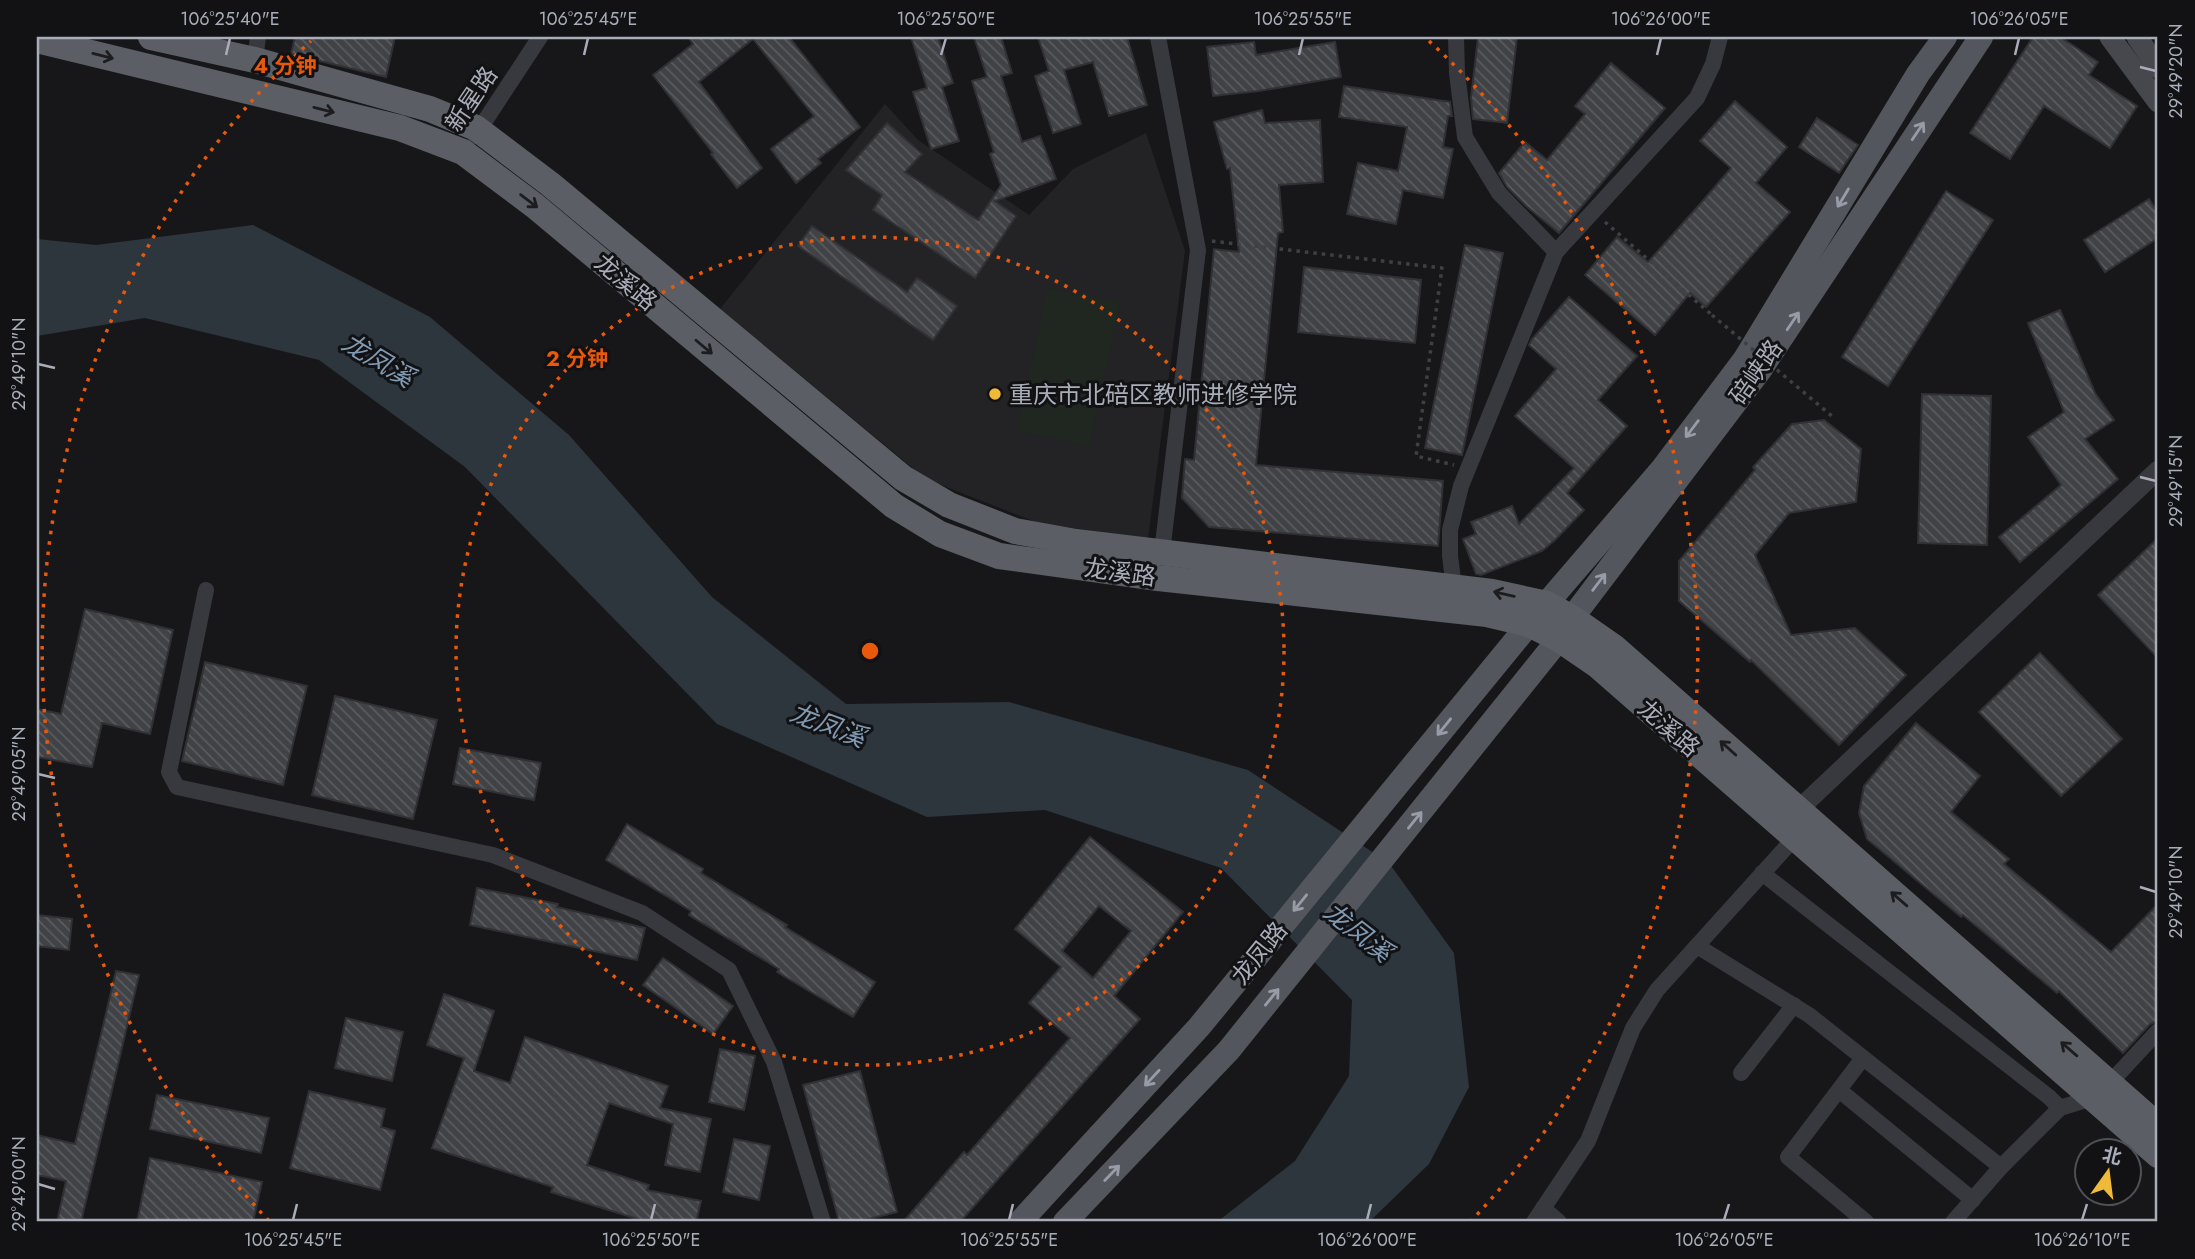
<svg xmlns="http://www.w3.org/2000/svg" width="2195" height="1259" font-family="Jost,'Noto Sans SC',sans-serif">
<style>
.built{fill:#232326}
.green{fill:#1f2720}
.water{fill:#2d353d}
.building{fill:url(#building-back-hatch);stroke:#313135;stroke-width:2;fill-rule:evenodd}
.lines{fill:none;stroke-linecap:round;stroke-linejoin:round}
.path{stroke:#3e4045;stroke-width:3.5;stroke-dasharray:3.5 5;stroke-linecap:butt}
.minor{stroke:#38393e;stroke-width:16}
.tertiary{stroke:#38393e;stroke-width:19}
.secondary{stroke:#46484e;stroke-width:21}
.primary{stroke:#54565d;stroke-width:24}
.trunk{stroke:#5c5e66;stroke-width:26}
.path-bridge{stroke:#3e4045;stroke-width:3.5;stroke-dasharray:3.5 5;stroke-linecap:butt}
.oneway{stroke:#1d1d20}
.oneway2{stroke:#989ca7}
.ticks{fill:none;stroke:#a9adb9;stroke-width:2.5}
.ring{fill:none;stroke:#e8590c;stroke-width:3.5;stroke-dasharray:3.5 7}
.poi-dot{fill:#efb939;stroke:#121214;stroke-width:2.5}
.labels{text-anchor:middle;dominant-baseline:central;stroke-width:6;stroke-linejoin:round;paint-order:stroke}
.street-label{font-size:24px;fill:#a9adb9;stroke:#121214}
.poi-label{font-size:24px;fill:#a9adb9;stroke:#121214;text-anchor:start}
.water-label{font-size:26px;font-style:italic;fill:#819ab3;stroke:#121214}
.centre{fill:#e8590c;stroke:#121214;stroke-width:3.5}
.ring-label{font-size:21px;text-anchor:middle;font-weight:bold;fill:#e8590c;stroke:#121214;stroke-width:6;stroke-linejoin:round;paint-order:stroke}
.neatline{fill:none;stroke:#a9adb9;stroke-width:2.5}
.ticks-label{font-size:18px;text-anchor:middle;fill:#a9adb9}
</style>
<defs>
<pattern id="building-back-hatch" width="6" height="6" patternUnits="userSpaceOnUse" patternTransform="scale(1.75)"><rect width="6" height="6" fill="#414246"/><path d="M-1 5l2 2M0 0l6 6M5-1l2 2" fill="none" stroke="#5a5b5f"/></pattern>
</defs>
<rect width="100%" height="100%" fill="#171719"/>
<!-- built -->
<polygon class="built" points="885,104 918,140 1029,215 1073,169 1146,133 1185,251 1148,539 1038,523 926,479 720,309"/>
<!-- green -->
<polygon class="green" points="1048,288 1120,303 1089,446 1017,431"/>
<!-- water -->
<polygon class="water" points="253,225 430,317 569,435 712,597 846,704 1009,702 1248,770 1389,863 1454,953 1469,1087 1429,1164 1369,1222 1217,1222 1295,1161 1349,1076 1352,1000 1221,868 1045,810 927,817 717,724 465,467 319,360 145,318 37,336 37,239 96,245"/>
<!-- building -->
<g class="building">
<polygon points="295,37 395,37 386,77 291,54"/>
<polygon points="688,37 789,37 860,127 818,159 821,163 796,183 771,149 814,116 753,39 699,82 762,168 737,188 711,154 713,153 653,75 693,44"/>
<polygon points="911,37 938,37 953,83 942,87 959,141 931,149 913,92 927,88"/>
<polygon points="974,37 1001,37 1012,73 1001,76 1022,142 1040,136 1056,179 995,201 1016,216 975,278 873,210 882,195 846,170 887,123 922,154 905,172 978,220 1001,185 990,154 994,152 972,81 987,77"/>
<polygon points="1038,37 1127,37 1147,105 1109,116 1093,62 1064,70 1081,124 1053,133 1035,76 1049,71"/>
<polygon points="1478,37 1517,37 1507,123 1473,119 1471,98"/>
<polygon points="2033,37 2060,37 2098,62 2089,75 2137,106 2110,148 2044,106 2010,159 1970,133"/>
<polygon points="1254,42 1256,55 1335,42 1341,77 1259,91 1213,96 1207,47"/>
<polygon points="1611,63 1665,108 1559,233 1526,206 1507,187 1499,173 1525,142 1547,160 1585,114 1575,106"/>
<polygon points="1344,86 1450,102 1452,116 1448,116 1443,147 1453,149 1443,198 1403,190 1396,224 1347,214 1358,163 1398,171 1407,127 1339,117"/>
<polygon points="1735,101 1787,147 1756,183 1790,212 1706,307 1690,293 1655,335 1585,275 1617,237 1648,262 1701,203 1731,168 1700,141"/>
<polygon points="1262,110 1265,123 1320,120 1323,182 1279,185 1283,232 1278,233 1256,465 1443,481 1438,546 1209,527 1182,498 1185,459 1194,460 1214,249 1239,252 1230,168 1227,169 1214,122"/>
<polygon points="1817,118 1858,145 1839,173 1799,147"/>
<polygon points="1946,191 1993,220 1888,386 1842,357"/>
<polygon points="2149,199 2158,213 2158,238 2105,272 2084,240"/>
<polygon points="812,226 907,292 917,278 957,306 933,340 798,246"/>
<polygon points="1465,245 1503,253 1462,455 1425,448"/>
<polygon points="1304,267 1421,280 1415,343 1298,332"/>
<polygon points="1569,297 1637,356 1598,400 1627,426 1567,493 1584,510 1555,540 1542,551 1481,575 1476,574 1463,539 1476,534 1471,522 1512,506 1519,524 1574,468 1515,416 1556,369 1529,345 1532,339"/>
<polygon points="2060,310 2095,393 2114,420 2085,439 2118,479 2020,562 1999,537 2061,485 2028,437 2064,412 2028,323"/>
<polygon points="1922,394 1991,396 1987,545 1918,543"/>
<polygon points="1824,420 1861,449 1856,502 1789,513 1755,555 1791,635 1855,628 1906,675 1839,745 1751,660 1750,662 1679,601 1679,561 1755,470 1753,467 1792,424"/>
<polygon points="2158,538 2158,658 2098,595"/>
<polygon points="85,609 173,630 150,734 102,723 92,767 37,757 37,709 61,714"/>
<polygon points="2040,653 2122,739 2061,796 1979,712"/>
<polygon points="205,662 307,686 283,785 182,761"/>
<polygon points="335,696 437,720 413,819 312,795"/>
<polygon points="1916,723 1980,776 1951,812 2009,859 2004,864 2111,952 2158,904 2158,1021 2150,1024 2123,1053 2059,991 2057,993 1963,915 1961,917 1867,839 1859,813 1864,786"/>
<polygon points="460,748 541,763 534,800 453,784"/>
<polygon points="627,824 703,869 701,873 787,925 785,927 875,982 853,1017 777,972 779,969 689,915 691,911 606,860"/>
<path d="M1090 837 1183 912 1114 996 1140 1019 960 1222H903L964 1152 967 1155 1070 1038 1029 1003 1061 967 1015 929ZM1099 906 1131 931 1093 978 1062 951Z"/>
<polygon points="477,888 558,904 557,907 645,928 637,960 470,925"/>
<polygon points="37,915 72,919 69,950 37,946"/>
<polygon points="663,958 733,1006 713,1034 643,985"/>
<polygon points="116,971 139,975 81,1222 57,1222 66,1181 37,1175 37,1135 75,1144"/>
<polygon points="444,994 494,1011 474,1071 510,1083 525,1037 668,1086 660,1108 711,1119 700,1172 665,1165 673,1124 609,1103 587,1165 649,1185 647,1190 701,1201 696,1222 647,1222 551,1192 553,1187 432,1148 464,1058 427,1045"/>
<polygon points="346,1018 403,1032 392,1081 335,1068"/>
<polygon points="720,1049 755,1056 744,1110 709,1102"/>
<polygon points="860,1071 897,1212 856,1222 839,1222 803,1085"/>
<polygon points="309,1091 385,1109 381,1127 395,1131 380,1190 290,1168"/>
<polygon points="157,1095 269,1118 261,1153 150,1129"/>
<polygon points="734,1139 770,1146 759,1200 723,1192"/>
<polygon points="150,1158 262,1182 253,1222 137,1222"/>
</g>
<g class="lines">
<!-- path -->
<g class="path">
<polyline points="1605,222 1712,315"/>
<polyline points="1212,241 1442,268 1416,456 1454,465"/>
</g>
<!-- minor -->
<g class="minor">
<polyline points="1158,37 1198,250 1162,552"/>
<polyline points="1456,37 1457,73 1465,137 1499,193 1556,252"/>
<polyline points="255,60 258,37"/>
<polyline points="475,136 540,37"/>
<polyline points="1454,587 1450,556 1450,530 1461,486 1556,252 1697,98 1713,64 1720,37"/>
<polyline points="206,590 169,772 177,787 493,855 642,913 729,970 774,1062 823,1222"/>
<polyline points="1762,873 2049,1097 2060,1108"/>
<polyline points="1697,946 1809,1015 2001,1167"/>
<polyline points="1863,1058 1788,1157 1866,1222"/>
<polyline points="1741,1073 1794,1005"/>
<polyline points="1839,1090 1973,1200"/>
<polyline points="1543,1208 1559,1222"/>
<polyline points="1534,1222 1588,1141 1633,1028 1657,990 1799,833"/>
<polyline points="1953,1222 2001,1167 2060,1108 2092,1098 2109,1084 2158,1031"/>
</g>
<!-- tertiary -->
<polyline class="tertiary" points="1798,810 2158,470"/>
<!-- secondary -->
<g class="secondary">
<polyline points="2110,37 2158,102"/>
<polyline points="2137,37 2158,68"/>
</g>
<!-- primary -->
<g class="primary">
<polyline points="1020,1222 1199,1027 1529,624 1663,468 1745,359 1918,74 1945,37"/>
<polyline points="1065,1222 1229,1050 1559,639 1572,618 1760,370 1981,37"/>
</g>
<!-- trunk -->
<g class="trunk">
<polyline points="151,37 255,60 430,109 476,128 550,184 903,478 949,505 1015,531 1076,542 1492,592 1547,604 1572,618 1615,648 2158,1126"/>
<polyline points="37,40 400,128 463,152 535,206 894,506 940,534 999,556 1158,578 1487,614 1529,624 1559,639 1597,665 2158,1155"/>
</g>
<!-- path-bridge -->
<polyline class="path-bridge" points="1712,315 1833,417"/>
</g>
<!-- one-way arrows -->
<defs><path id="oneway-shaft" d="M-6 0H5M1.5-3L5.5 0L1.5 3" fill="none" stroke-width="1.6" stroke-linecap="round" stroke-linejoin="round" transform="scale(1.75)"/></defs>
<g class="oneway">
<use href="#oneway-shaft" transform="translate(103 56) rotate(14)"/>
<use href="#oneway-shaft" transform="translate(324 110) rotate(14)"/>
<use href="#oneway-shaft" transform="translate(529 201) rotate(37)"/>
<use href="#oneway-shaft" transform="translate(704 347) rotate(40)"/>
<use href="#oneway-shaft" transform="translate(1504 594) rotate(-167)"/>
<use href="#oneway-shaft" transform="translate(1728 748) rotate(-138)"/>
<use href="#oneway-shaft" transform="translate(1899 899) rotate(-139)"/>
<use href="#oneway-shaft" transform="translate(2069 1049) rotate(-139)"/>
</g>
<g class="oneway2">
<use href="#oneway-shaft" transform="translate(1918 131) rotate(-56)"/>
<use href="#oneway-shaft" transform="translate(1843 198) rotate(121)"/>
<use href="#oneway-shaft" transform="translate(1793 321) rotate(-56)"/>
<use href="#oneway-shaft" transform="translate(1692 429) rotate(127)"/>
<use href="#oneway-shaft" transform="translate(1599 582) rotate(-53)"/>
<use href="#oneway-shaft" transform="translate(1444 727) rotate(129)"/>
<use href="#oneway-shaft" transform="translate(1415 820) rotate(-51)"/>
<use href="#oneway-shaft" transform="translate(1300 903) rotate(129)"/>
<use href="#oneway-shaft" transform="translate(1272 997) rotate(-51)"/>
<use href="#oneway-shaft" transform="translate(1152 1078) rotate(133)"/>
<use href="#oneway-shaft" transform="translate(1112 1173) rotate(-46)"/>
</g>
<!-- ticks -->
<path class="ticks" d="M226 55 230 38M584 55 588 38M941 55 946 38M1299 55 1303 38M1657 55 1661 38M2015 55 2019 38M2140 67 2156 71M38 364 55 368M2140 477 2156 481M38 774 55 778M2140 887 2156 892M38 1184 55 1189M293 1220 297 1204M651 1220 655 1204M1009 1220 1013 1204M1367 1220 1371 1204M1724 1220 1729 1204M2082 1220 2087 1204"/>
<!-- distance rings -->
<g class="ring">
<circle cx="870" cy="651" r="414"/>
<path d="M269 1221A828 828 0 0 1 311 41M1429 41A828 828 0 0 1 1471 1221"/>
</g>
<!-- markers -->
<circle class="poi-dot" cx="995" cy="394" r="7"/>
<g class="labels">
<!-- street labels -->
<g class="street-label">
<text transform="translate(471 99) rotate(-56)">新星路</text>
<text transform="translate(626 282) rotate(40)">龙溪路</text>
<text transform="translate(1756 372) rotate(-55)">碚峡路</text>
<text transform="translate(1120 572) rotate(8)">龙溪路</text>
<text transform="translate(1669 728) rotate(41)">龙溪路</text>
<text transform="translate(1259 953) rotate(-51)">龙凤路</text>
</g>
<!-- poi labels -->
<g class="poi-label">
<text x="1009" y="394">重庆市北碚区教师进修学院</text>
</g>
<!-- water labels -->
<g class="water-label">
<text transform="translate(378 360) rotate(31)">龙凤溪</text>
<text transform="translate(828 725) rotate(21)">龙凤溪</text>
<text transform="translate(1358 932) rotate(38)">龙凤溪</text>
</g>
</g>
<circle cx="870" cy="651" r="10" class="centre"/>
<g class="ring-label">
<text x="285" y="73">4 分钟</text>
<text x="577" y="366">2 分钟</text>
</g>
<!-- border -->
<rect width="2195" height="1259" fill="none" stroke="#121214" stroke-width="77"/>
<!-- north arrow -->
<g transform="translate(2108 1172) rotate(14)"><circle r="33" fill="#121214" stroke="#4e5056" stroke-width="2"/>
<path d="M0-5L12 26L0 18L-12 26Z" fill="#efb939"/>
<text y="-10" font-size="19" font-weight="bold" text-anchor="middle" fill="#a9adb9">北</text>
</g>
<rect x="38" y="38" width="2118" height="1182" class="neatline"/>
<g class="ticks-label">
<text x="230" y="25">106°25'40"E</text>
<text x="588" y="25">106°25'45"E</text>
<text x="946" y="25">106°25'50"E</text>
<text x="1303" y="25">106°25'55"E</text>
<text x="1661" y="25">106°26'00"E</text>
<text x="2019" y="25">106°26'05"E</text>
<text transform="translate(2176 71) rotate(-90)" y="6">29°49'20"N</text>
<text transform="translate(19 364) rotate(-90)" y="6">29°49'10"N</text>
<text transform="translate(2176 481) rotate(-90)" y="6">29°49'15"N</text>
<text transform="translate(19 774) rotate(-90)" y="6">29°49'05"N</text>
<text transform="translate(2176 892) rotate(-90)" y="6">29°49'10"N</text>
<text transform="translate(19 1184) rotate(-90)" y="6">29°49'00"N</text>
<text x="293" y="1246">106°25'45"E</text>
<text x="651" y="1246">106°25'50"E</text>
<text x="1009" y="1246">106°25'55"E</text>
<text x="1367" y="1246">106°26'00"E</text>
<text x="1724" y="1246">106°26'05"E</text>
<text x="2082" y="1246">106°26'10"E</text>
</g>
</svg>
